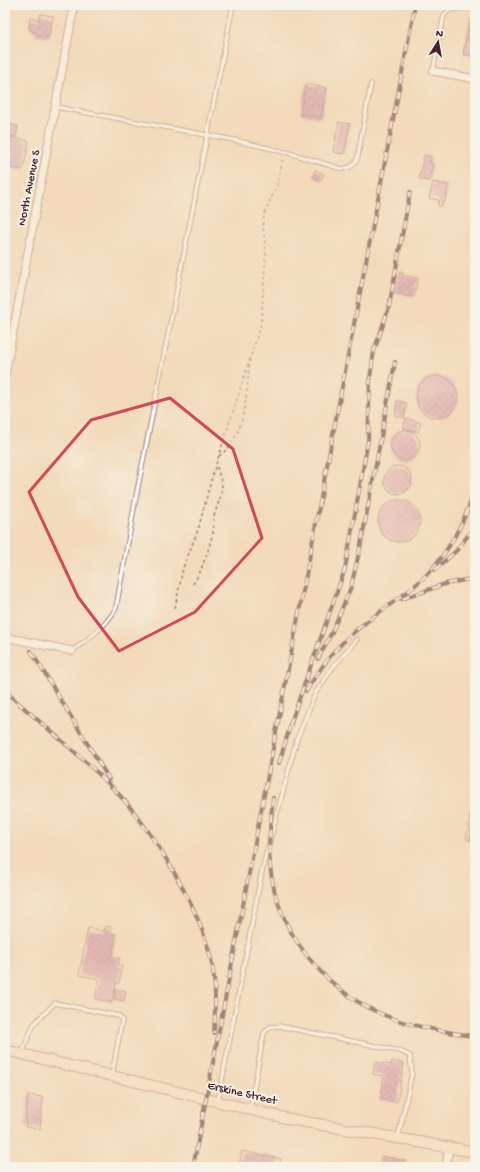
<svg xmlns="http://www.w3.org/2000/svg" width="480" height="1172" font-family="'Gochi Hand',sans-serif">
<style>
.building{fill:url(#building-cross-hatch)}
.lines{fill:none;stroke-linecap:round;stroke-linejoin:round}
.lane-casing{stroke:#9e7c72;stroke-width:5.5}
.street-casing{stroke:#9e7c72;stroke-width:9}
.secondary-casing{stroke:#9e7c72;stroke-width:12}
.path{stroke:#9e7c72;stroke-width:1.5;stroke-dasharray:3 3;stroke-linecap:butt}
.lane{stroke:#fff;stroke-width:3.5}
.street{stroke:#fff;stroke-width:7}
.secondary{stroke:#fde4d0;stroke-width:10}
.rail-casing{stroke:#4a1f2b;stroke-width:4}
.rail{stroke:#f7f3e8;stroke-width:2.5;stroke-dasharray:8;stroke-linecap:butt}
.marked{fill:none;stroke:#d1495b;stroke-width:3;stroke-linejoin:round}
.labels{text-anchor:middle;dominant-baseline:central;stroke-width:4;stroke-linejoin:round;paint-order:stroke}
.street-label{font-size:12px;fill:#4a1f2b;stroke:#f7f3e8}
</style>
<defs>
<pattern id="building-cross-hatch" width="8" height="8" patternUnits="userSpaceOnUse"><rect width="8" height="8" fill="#d18cae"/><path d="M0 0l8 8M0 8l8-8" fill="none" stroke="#ac728e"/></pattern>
</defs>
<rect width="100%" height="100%" fill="#f7f3e8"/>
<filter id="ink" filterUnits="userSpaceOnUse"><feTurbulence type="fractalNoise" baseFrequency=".025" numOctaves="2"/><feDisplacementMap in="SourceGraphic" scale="8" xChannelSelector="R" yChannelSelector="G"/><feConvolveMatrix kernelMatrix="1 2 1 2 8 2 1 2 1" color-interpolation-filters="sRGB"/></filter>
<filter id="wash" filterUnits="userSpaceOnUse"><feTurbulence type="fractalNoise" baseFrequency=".012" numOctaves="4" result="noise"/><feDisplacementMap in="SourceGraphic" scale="16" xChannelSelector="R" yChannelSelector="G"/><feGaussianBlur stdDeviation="0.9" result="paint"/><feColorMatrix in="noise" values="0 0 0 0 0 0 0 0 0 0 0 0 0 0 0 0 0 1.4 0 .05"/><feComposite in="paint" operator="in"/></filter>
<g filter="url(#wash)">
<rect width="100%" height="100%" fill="#f2daba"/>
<g id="blocks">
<!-- building -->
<g class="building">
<polygon points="40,14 53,16 49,38 36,36 36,32 31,31 31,29 29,28 30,18 39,20"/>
<polygon points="470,19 475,20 475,42 469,41 469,43 475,45 475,56 463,54"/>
<polygon points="306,84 327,88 321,118 300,114"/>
<polygon points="339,122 350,124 344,154 333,152"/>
<polygon points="11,125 18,126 16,137 9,136"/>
<polygon points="5,136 29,141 23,170 5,167"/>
<polygon points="424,155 431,157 430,163 433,164 429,181 419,179"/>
<polygon points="315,170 324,174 321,181 313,177"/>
<polygon points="433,182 448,185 445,202 443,201 442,206 438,205 439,200 429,198"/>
<polygon points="400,272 403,272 402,275 418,278 414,297 395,293"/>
<circle cx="437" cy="397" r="21"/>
<polygon points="397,401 407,403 404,418 395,416"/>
<polygon points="406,418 421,423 418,432 403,428"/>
<circle cx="405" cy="445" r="15"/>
<circle cx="398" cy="480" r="14"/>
<circle cx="399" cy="521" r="21"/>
<polygon points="471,812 475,813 475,841 466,839"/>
<polygon points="105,926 111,927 110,932 116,934 112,957 120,958 118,965 122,966 119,983 116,983 112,1002 95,999 99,979 79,975 88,928 104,931"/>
<polygon points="116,989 126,991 124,1001 114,999"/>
<polygon points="392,1061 404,1063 397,1102 380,1099 384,1076 373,1074 375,1062 391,1065"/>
<polygon points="28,1095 43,1097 40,1129 25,1127"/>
<polygon points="242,1151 281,1159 279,1167 239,1167"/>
<polygon points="381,1156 406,1161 405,1167 379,1167"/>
</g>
</g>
</g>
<g filter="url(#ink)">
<use href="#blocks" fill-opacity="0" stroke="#9e7c72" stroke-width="1"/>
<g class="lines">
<defs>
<g id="lane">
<polyline points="433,71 444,15 450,10 475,7"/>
<polyline points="56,107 234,140 289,153 342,169 351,167 357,160 371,84"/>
<path d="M72 651C89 638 106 627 116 608L136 497 233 5"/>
<polyline points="22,1053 34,1024 55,1003 119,1016 122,1020 112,1075"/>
<polyline points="218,1101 263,866 297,739 315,694 333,667 357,639"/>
<polyline points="250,1109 264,1033 270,1027 279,1026 400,1051 410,1056 412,1073 398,1138"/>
</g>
<g id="street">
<polyline points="433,71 475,79"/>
<polyline points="5,375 73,12 71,5"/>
<polyline points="5,637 72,651"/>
<polyline points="446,1167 449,1147"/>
</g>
<polyline id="secondary" points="5,1050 289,1119 475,1152"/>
</defs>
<!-- lane casing -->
<use href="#lane" class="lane-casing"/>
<!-- street casing -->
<use href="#street" class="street-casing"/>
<!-- secondary casing -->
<use href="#secondary" class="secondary-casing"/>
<!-- path -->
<g class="path">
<path d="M219 456C247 437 246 391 250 360"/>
<polyline points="193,584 200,572 208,551 213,533 214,516 221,495 222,485 217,467"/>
<polyline points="175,608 183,568 198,530 212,477 261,324 266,251 263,226 264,215 277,185 283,158"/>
</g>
<!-- lane -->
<use href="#lane" class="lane"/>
<!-- street -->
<use href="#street" class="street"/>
<!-- secondary -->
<use href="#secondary" class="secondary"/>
<defs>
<g id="rail">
<polyline points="435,570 457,550 475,526"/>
<polyline points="402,599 445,584 475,578"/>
<polyline points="31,651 109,779"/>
<polyline points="318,659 332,632 351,587 361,544 395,362"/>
<path d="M5 691C39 722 76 751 109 784 151 826 209 919 214 978 216 996 215 1015 214 1033"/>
<path d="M306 691C319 670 333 650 352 634 377 611 409 595 432 569 452 546 466 518 475 489"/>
<polyline points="290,725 345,569 368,441 370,378 374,351 389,307 410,192"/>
<polyline points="279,763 292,720"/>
<path d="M273 798C270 825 267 852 272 879 283 941 331 995 389 1017 416 1028 446 1031 475 1037"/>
<polyline points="193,1167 415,5"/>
</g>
</defs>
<!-- rail casing -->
<use href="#rail" class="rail-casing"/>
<!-- rail -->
<use href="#rail" class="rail"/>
</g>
</g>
<!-- marked area -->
<path d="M0 0H480V1172H0ZM170 398 233 449 262 538 195 612 119 651 78 597 29 492 91 420Z" fill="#f2daba" fill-opacity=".55" fill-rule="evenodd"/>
<path class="marked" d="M170 398 233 449 262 538 195 612 119 651 78 597 29 492 91 420Z"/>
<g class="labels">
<!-- street labels -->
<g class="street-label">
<text transform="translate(30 188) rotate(-79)">North Avenue S</text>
<text transform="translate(242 1094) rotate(13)">Erskine Street</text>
</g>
</g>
<!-- margin -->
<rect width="480" height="1172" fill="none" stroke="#f7f3e8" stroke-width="20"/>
<!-- north arrow -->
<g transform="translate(438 42) rotate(11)" stroke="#f7f3e8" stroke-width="3" paint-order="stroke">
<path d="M0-3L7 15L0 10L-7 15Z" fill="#4a1f2b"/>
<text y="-6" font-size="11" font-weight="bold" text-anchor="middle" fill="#4a1f2b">N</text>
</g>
</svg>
